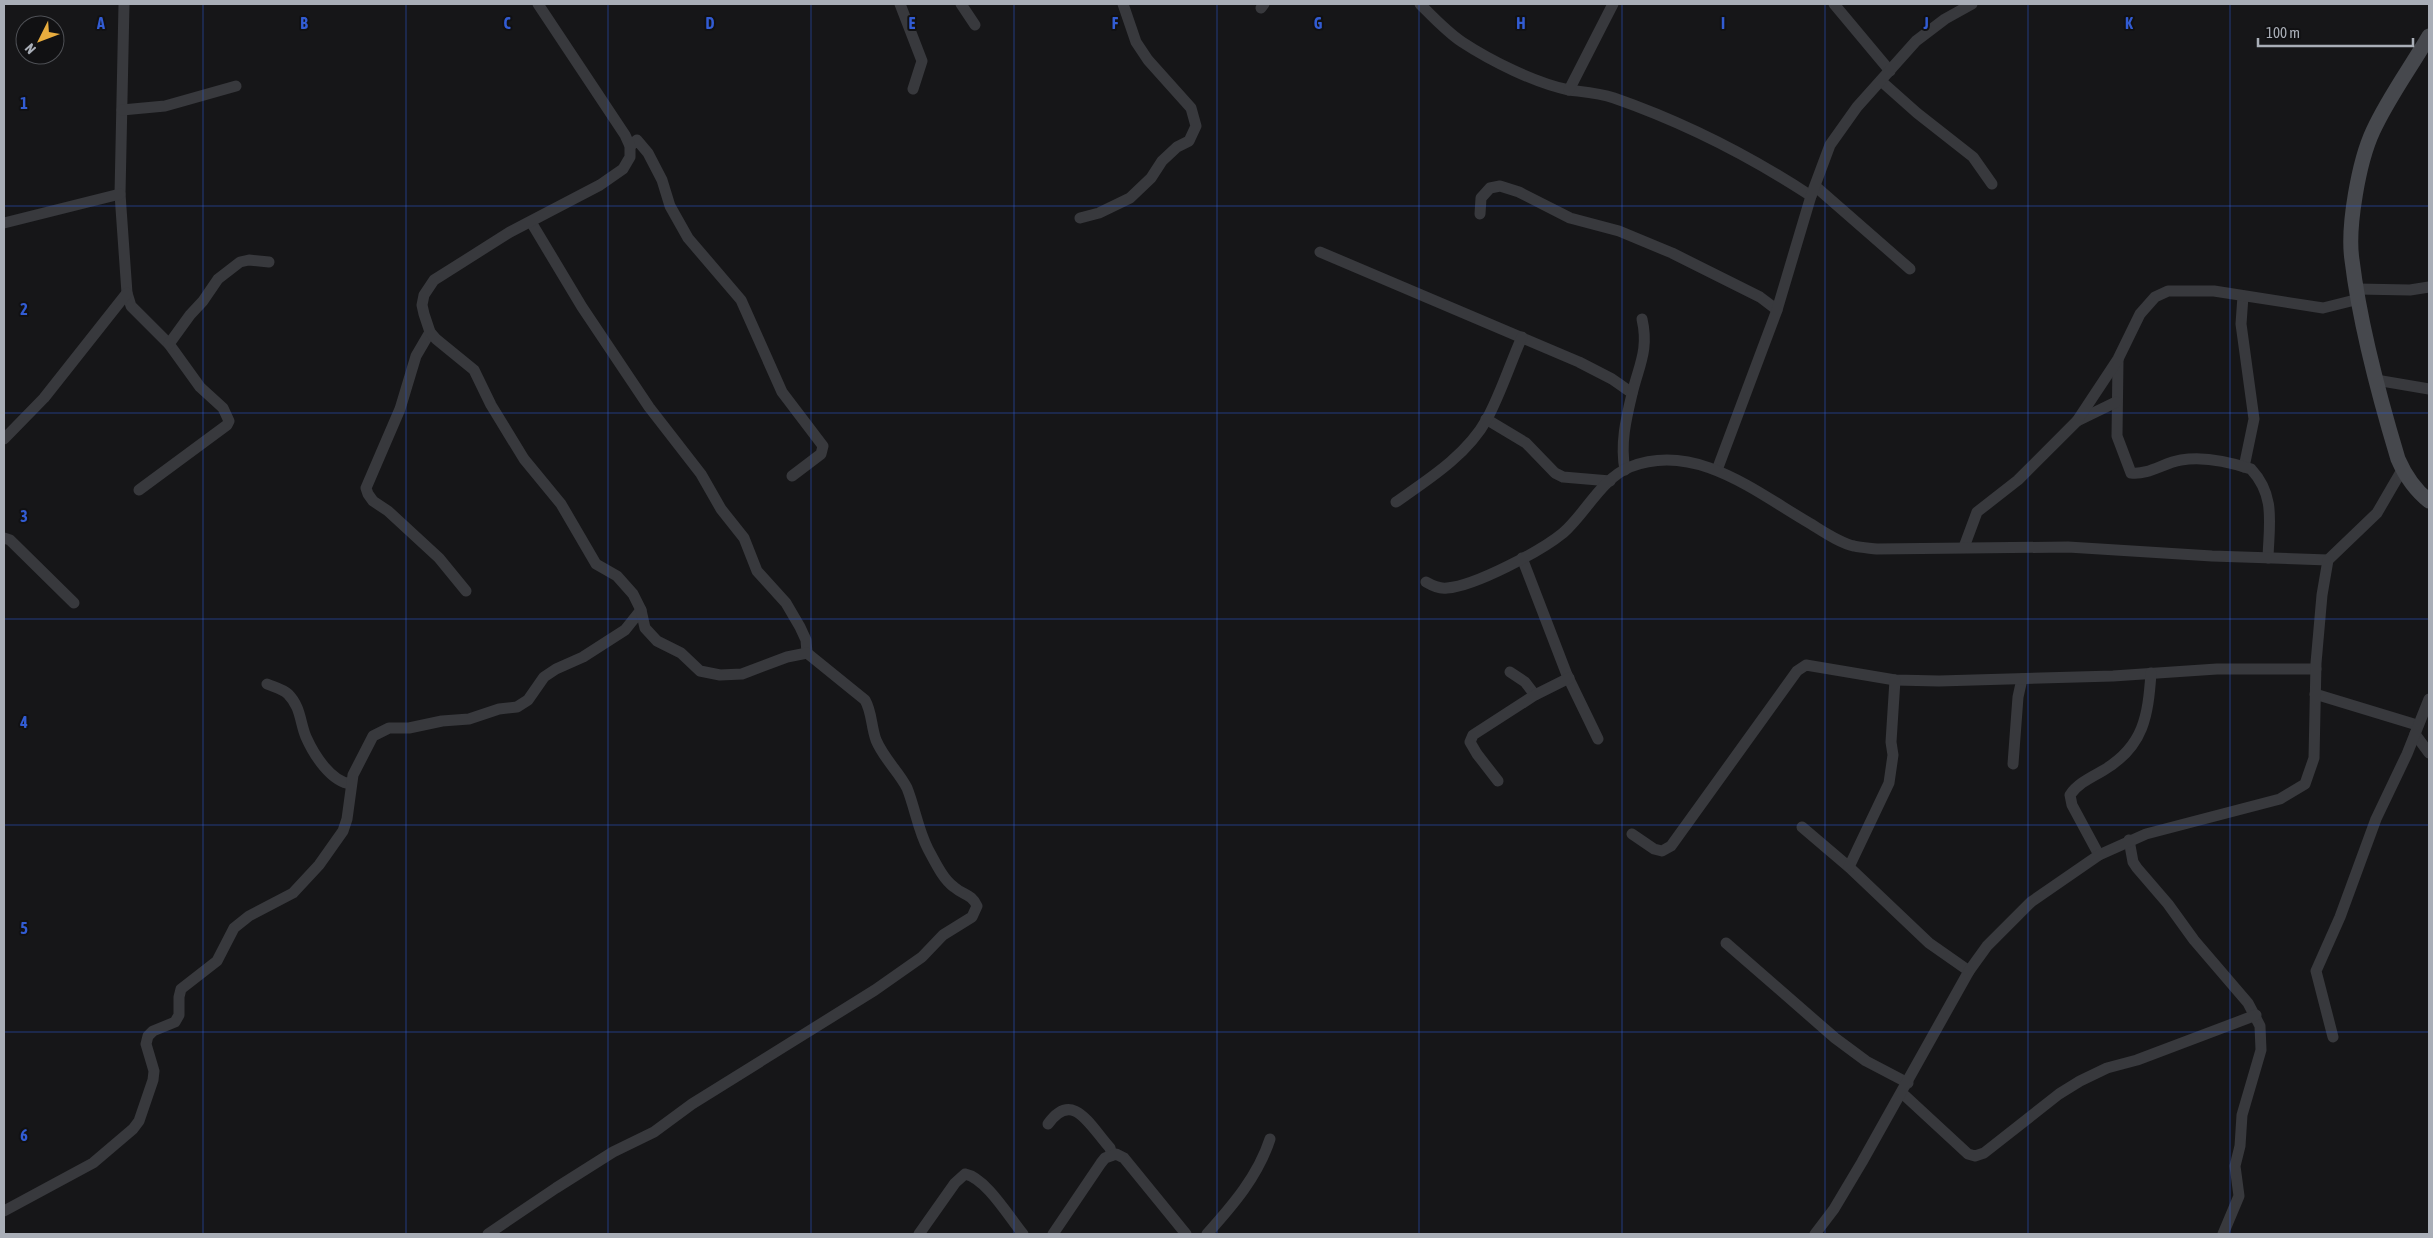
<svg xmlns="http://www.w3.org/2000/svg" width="2433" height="1238" font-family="'Asap Condensed',sans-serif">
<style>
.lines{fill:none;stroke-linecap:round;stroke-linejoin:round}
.street{stroke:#38393d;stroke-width:11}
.secondary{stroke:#46484d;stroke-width:15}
.grid{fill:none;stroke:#325cd3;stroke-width:1;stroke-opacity:0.55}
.grid-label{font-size:16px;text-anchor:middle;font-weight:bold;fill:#325cd3;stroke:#111113;stroke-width:4;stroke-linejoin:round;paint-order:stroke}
</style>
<rect width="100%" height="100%" fill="#161618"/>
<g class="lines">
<!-- street -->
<g class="street">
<polyline points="124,4 120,194 127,293 131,306 169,344 200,387 223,408 229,421 227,425 139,490"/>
<polyline points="900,4 922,61 913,89"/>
<polyline points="961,4 975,25"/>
<path d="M1420 4C1433 17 1447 32 1462 42 1491 61 1535 83 1569 90 1584 92 1599 93 1614 98 1683 122 1750 156 1811 196"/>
<polyline points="1834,4 1890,71"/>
<polyline points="1261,8 1264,4"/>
<polyline points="1881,81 1917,113 1973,157 1992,184"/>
<polyline points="1569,90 1613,4"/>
<polyline points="122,110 165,106 236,86"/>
<polyline points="630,146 637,140 648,153 662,180 670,206 688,238 741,300 782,392 823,446 821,454 792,476"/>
<polyline points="1815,186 1910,269"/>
<polyline points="1480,214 1481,198 1490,188 1500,186 1519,192 1570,218 1619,231 1672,253 1760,297 1777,310"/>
<polyline points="1080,218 1099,213 1130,198 1151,178 1162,161 1177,147 1189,141 1196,126 1191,108 1148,60 1136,42 1123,4"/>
<polyline points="531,222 582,307 649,407 701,474 721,509 744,538 757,571 786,603 800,627 806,640 807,653"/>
<polyline points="4,223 120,194"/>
<polyline points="1320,252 1579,362 1612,379 1632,393"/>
<polyline points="2357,289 2410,290 2429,287"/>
<polyline points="2243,296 2241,324 2254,419 2244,467"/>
<polyline points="430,332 416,356 400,409 366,488 368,494 373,501 388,511 439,558 466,591"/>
<polyline points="169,344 190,315 203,301 218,279 240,262 249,260 269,262"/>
<path d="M2118 360 2117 436 2131 473C2149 475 2163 463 2181 460 2203 456 2230 462 2251 469 2276 496 2269 524 2268 558"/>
<polyline points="2376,380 2429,389"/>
<polyline points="1486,419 1526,443 1555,473 1563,477 1610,481"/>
<polyline points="2077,421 2116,402"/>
<polyline points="4,439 44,398 127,293"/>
<path d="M1625 470C1620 444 1626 419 1632 394 1639 365 1649 350 1642 319"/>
<polyline points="1717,470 1777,310 1811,196 1830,145 1857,107 1916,41 1945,19 1972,4"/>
<path d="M1396 502C1429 479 1467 455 1487 419 1501 393 1510 364 1522 337"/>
<polyline points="4,538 10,540 74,603"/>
<polyline points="1964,547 1977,512 2018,480 2077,421 2118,359 2140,314 2155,297 2168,291 2214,291 2323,308 2359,299"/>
<polyline points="1522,558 1567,675 1598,739"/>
<path d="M1426 582C1433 586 1439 589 1447 588 1475 586 1541 551 1563 533 1586 513 1601 479 1630 467 1696 441 1757 493 1811 524 1824 532 1840 543 1854 546 1862 548 1870 548 1877 549L2068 547 2212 556 2328 560"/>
<polyline points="1510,672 1525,682 1535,695"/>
<path d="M267 684C274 687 283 689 288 694 301 707 300 723 306 737 314 755 331 782 351 784"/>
<polyline points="2315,694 2417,725"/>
<polyline points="2415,734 2429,753"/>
<polyline points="2013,764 2018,697 2022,679"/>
<polyline points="1498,781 1477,754 1470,742 1473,735 1535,695 1569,678"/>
<polyline points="1802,827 1849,867 1929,943 1969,971"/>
<polyline points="1632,834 1654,849 1662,851 1671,846 1797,671 1806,665 1895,680 1939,681 2113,676 2217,669 2316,669"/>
<polyline points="2129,840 2133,862 2137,868 2168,904 2194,940 2248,1003 2260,1026 2261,1050 2242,1115 2240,1146 2235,1166 2239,1196 2223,1234"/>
<path d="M2099 855 2072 805 2070 795C2078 783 2092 777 2104 770 2144 746 2148 716 2151 673"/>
<polyline points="1849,867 1889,783 1893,755 1891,742 1895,680"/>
<polyline points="1726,943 1835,1038 1866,1061 1908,1083"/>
<polyline points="2333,1037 2316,971 2340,917 2376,819 2407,754 2429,699"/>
<polyline points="1902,1093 1968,1154 1975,1156 1984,1153 2059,1094 2080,1081 2107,1068 2137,1060 2256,1015"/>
<path d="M1048 1124C1073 1089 1090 1126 1110 1148L1112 1155"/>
<polyline points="4,1211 93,1163 133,1129 139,1121 153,1080 154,1071 146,1044 148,1036 153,1031 175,1022 179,1015 179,997 181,989 217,961 234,928 249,916 293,893 319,865 343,831 347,819 353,775 373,736 389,728 409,728 442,721 469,719 499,709 517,707 528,700 544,677 556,669 583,657 625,630 641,610"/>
<path d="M488 1234 556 1188 613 1152 654 1132 692 1104 875 990 922 957 943 935 972 917 977 906C972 894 963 895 954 887 943 879 935 862 928 849 918 830 915 808 907 788 899 772 884 759 876 740 871 726 872 712 865 700L807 653 787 657 742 674 720 675 700 671 681 653 657 641 645 628 641 610 633 594 617 576 596 564 561 504 524 459 491 405 474 370 436 339 430 332 424 314 422 305 424 295 434 280 442 275 510 232 600 185 623 169 630 157V146L625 135 538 4"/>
<path d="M919 1234 955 1183 965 1174C986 1178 1009 1217 1023 1234"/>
<polyline points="1053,1234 1101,1163 1105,1158 1116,1154 1124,1158 1186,1234"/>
<path d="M1207 1234C1233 1205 1258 1176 1270 1139"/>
<polyline points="1815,1234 1834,1209 1862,1162 1969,971 1987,946 2031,902 2099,855 2146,834 2280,799 2305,784 2314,758 2316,663 2322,595 2328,560 2377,513 2402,470"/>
</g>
<!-- secondary -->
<path class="secondary" d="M2429 36C2411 67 2388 98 2373 131 2359 161 2347 227 2352 260 2360 326 2379 396 2398 459 2405 475 2415 490 2429 501"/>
</g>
<!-- grid -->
<path class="grid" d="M203 4V1234M406 4V1234M608 4V1234M811 4V1234M1014 4V1234M1217 4V1234M1419 4V1234M1622 4V1234M1825 4V1234M2028 4V1234M2230 4V1234M4 206H2429M4 413H2429M4 619H2429M4 825H2429M4 1032H2429"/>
<g class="grid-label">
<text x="101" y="29">A</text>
<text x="304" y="29">B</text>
<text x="507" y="29">C</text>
<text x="710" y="29">D</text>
<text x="912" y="29">E</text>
<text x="1115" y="29">F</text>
<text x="1318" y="29">G</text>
<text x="1521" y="29">H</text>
<text x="1723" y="29">I</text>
<text x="1926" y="29">J</text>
<text x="2129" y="29">K</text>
<text x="24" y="109">1</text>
<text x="24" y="315">2</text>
<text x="24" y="522">3</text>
<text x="24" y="728">4</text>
<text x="24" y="934">5</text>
<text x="24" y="1141">6</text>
</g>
<!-- border -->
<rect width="2433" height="1238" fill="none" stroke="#a9aeb7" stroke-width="10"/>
<!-- north arrow -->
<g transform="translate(40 40) rotate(228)"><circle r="24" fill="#111113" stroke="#4e5055"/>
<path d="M0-4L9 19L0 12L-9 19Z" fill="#e8ac3e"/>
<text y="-8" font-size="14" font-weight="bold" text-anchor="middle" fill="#a9aeb7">N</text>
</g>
<!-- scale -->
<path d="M2258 38v8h155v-8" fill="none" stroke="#a9aeb7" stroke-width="2.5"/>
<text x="2266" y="38" font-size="15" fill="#a9aeb7" stroke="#111113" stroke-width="4" paint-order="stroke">100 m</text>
</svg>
